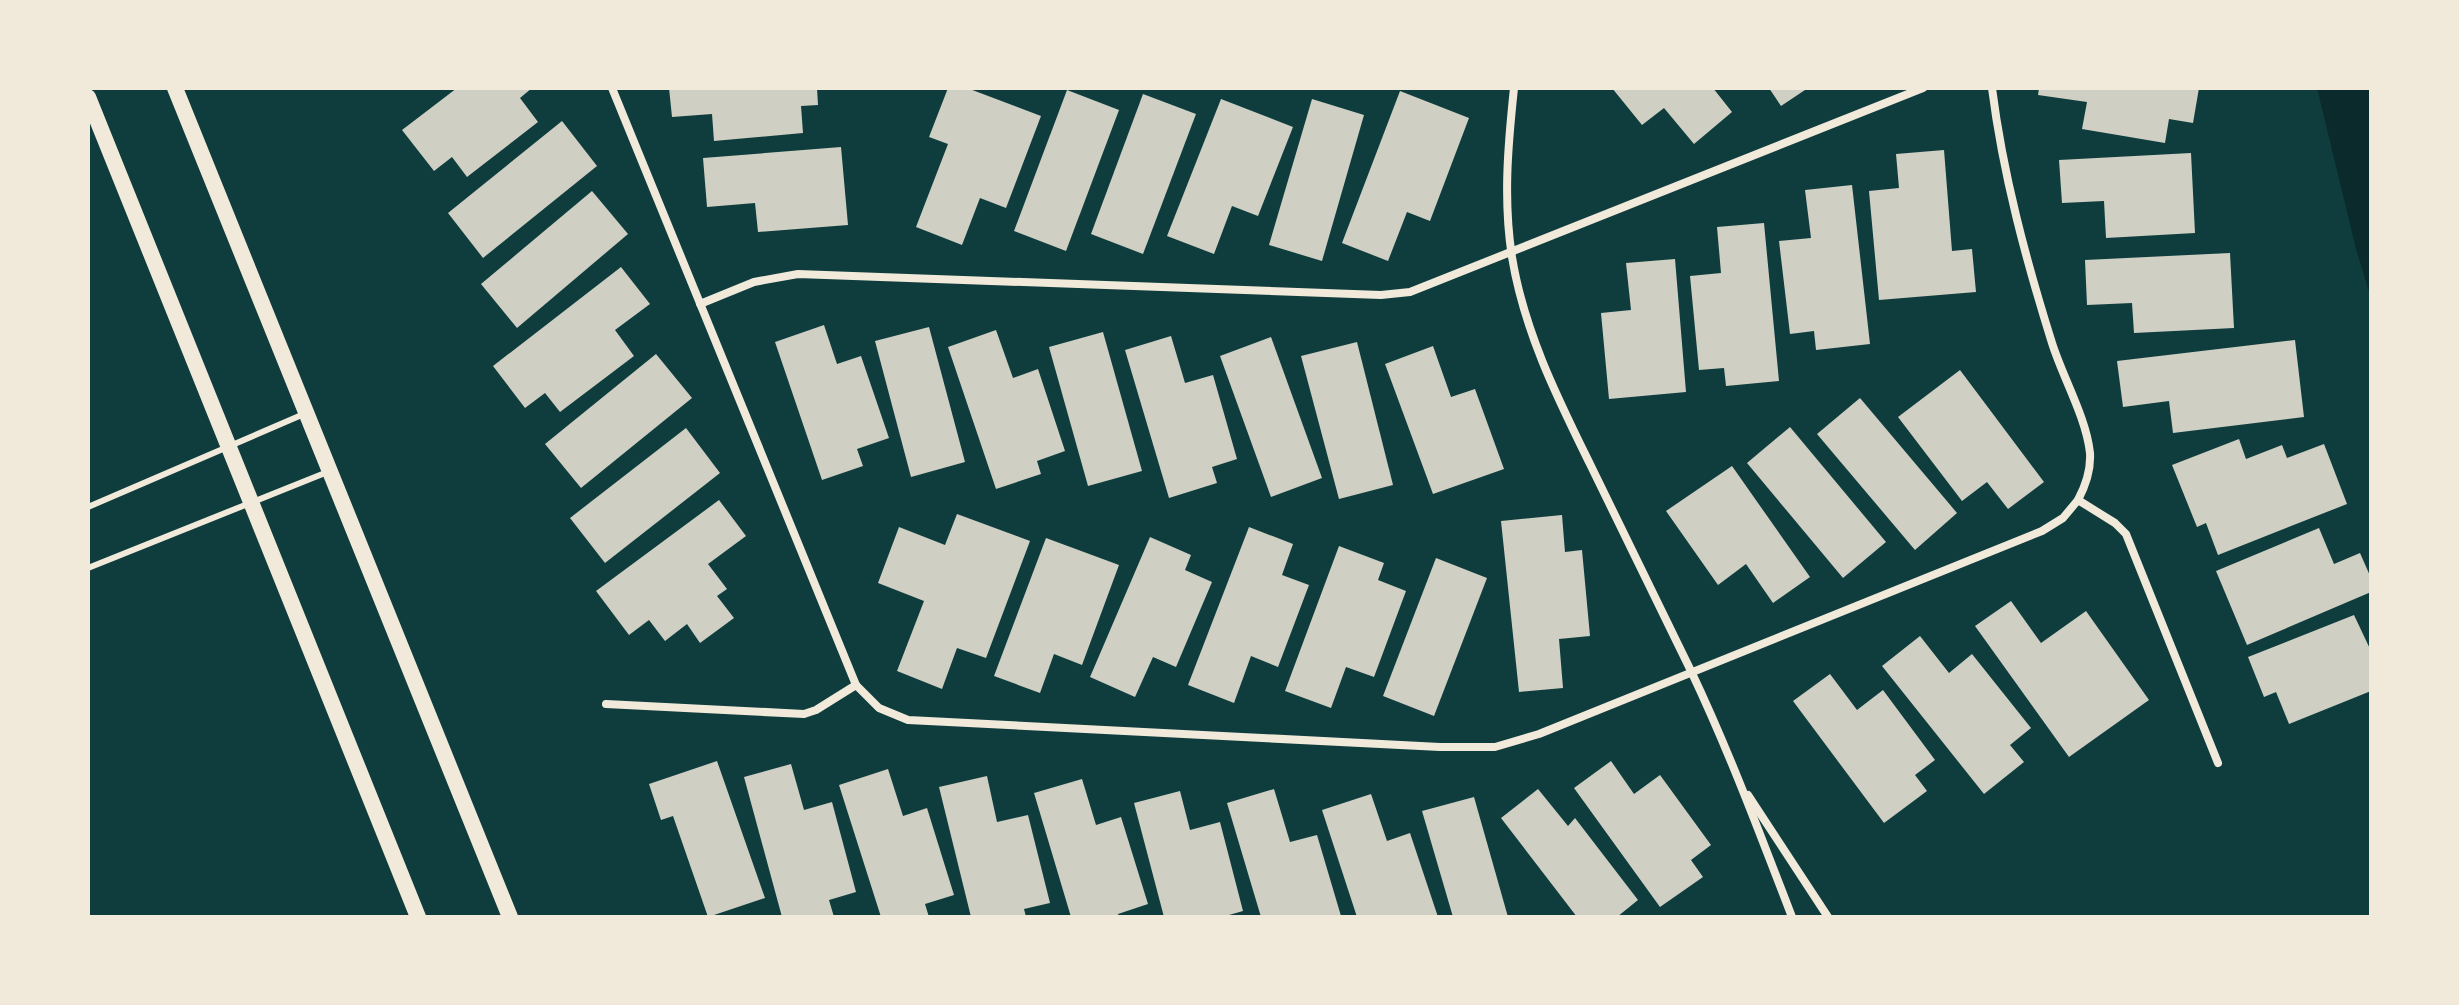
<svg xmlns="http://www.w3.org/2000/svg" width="2459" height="1005" font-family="Georgia,serif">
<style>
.water{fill:#0a2a2b}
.building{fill:#cfcfc3}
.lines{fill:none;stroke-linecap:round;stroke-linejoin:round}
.service{stroke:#f1e9da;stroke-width:6}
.minor{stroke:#f1e9da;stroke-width:8}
.secondary{stroke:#f1e9da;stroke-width:16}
</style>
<rect width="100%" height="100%" fill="#0f3d3e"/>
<!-- water -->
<polygon class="water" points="2317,88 2371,88 2371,298 2356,249"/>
<!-- building -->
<g class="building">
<polygon points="457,88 532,88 520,98 538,122 467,177 452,157 434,171 402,130"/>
<polygon points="669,88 817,88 818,105 801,106 803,133 714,141 712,114 672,117"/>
<polygon points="948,88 967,88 1041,116 1006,208 980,198 962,245 916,227 948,144 929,137"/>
<polygon points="1612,88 1713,88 1732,112 1694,144 1664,108 1642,125"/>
<polygon points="1769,88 1808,88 1781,106"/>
<polygon points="2039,88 2199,88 2193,123 2169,119 2165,143 2082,129 2087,102 2038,95"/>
<polygon points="1067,90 1119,110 1066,251 1014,231"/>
<polygon points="1400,91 1469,118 1430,221 1407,212 1388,261 1342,243"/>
<polygon points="1143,94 1196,114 1143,254 1091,234"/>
<polygon points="1221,99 1293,127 1258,216 1232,206 1214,254 1167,236"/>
<polygon points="1312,99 1364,115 1322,261 1269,245"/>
<polygon points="562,121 597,166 483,258 448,213"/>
<polygon points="841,147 848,225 758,232 755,203 707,207 703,158"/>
<polygon points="1944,150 1952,251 1972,249 1976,292 1879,300 1869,191 1899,188 1896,154"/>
<polygon points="2191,153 2195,233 2106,238 2104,201 2062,203 2059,160"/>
<polygon points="1852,185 1870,344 1816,350 1814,331 1790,334 1779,241 1811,238 1805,190"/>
<polygon points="592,191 628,234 517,328 481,284"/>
<polygon points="1764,223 1779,381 1726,386 1724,368 1699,370 1690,276 1721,273 1717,227"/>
<polygon points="2230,253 2234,328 2134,333 2132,303 2087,305 2085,260"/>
<polygon points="1675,259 1686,392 1609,399 1601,313 1631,310 1626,263"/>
<polygon points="621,267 650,304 615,330 634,356 560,412 545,393 525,408 493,366"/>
<polygon points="824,325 837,364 861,356 889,438 857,449 863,466 822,480 775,342"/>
<polygon points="929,327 965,462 911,477 875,341"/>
<polygon points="996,330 1013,378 1038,369 1065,451 1037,461 1041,474 996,489 948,347"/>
<polygon points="1103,332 1142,471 1088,486 1049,347"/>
<polygon points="1171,336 1185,383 1213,375 1237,459 1212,467 1217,483 1169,498 1125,350"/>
<polygon points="1271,337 1322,478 1271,497 1220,356"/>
<polygon points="2295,340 2304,417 2173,433 2169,401 2123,407 2117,361"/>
<polygon points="1357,342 1393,485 1339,499 1301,356"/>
<polygon points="1433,346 1451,397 1475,389 1504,469 1433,494 1385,364"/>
<polygon points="656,354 692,398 581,488 545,444"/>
<polygon points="1960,370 2044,482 2008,509 1987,482 1962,501 1898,417"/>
<polygon points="1860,398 1957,513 1915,550 1817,434"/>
<polygon points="1790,427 1886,542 1843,578 1747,463"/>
<polygon points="686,428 720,473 605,563 570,518"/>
<polygon points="2239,439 2246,459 2282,445 2287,458 2324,444 2347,504 2218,555 2206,523 2197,527 2172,465"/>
<polygon points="1732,466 1810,577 1773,603 1746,564 1718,585 1666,511"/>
<polygon points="719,500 746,536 708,564 727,589 717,596 734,618 700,643 687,624 665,641 649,620 629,635 596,591"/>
<polygon points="957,514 1030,541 986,658 957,648 942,689 897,671 924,601 878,583 899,527 945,545"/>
<polygon points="1562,515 1565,552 1582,550 1590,636 1559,639 1563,688 1519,692 1501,521"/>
<polygon points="1249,527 1293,544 1282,575 1309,585 1278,667 1251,656 1234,703 1188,685"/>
<polygon points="2319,528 2334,564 2360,553 2371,578 2371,592 2247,645 2216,571"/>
<polygon points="1150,537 1191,555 1185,570 1212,582 1176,667 1153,657 1135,697 1090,677"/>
<polygon points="1046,538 1119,565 1082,665 1054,654 1040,693 994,676"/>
<polygon points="1339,546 1384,563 1378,580 1406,591 1374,677 1346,667 1331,708 1285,691"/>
<polygon points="1436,558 1487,578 1434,716 1383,696"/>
<polygon points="2011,601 2041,643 2086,611 2149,700 2069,757 1975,626"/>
<polygon points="2354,615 2371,651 2371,691 2289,724 2276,692 2264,697 2248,657"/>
<polygon points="1920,636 1949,673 1972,654 2031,728 2010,745 2024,762 1984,794 1882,666"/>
<polygon points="1830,674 1857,710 1883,690 1935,760 1915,775 1927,791 1884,823 1793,701"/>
<polygon points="717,761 765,898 708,917 673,816 661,820 649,784"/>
<polygon points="1611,761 1634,794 1660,775 1711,845 1691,860 1703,877 1660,907 1574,788"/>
<polygon points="791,764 804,810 832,802 856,892 829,900 834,917 782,917 744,777"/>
<polygon points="888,769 903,816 927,808 954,895 925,904 929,917 881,917 839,785"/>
<polygon points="987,776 997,822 1028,815 1050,903 1024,909 1026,917 971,917 939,787"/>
<polygon points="1082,779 1096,825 1121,817 1148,904 1118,914 1119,917 1071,917 1034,793"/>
<polygon points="1274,789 1290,842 1317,835 1341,916 1261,917 1227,803"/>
<polygon points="1538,789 1568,826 1575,818 1638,900 1617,917 1577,917 1501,818"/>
<polygon points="1180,791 1190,830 1220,822 1243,911 1222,917 1164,917 1134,803"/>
<polygon points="1371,794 1387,841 1410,833 1438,917 1357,917 1322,810"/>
<polygon points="1474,797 1508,917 1453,917 1422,811"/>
</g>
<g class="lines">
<!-- service -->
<g class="service">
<polyline points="88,507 304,414"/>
<polyline points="88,568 330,471"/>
</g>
<!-- minor -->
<g class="minor">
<polyline points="612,88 856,685"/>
<path d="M1514 88C1508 145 1503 200 1512 257 1524 331 1557 397 1590 464 1623 533 1658 602 1691 671 1729 751 1760 834 1792 917"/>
<path d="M1992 88C2003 175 2026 260 2052 343 2063 378 2086 417 2090 453 2091 469 2086 485 2078 500L2115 523 2126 534 2218 763"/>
<polyline points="700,304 754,282 798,274 1381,295 1410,292 1923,88"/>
<polyline points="606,704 804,714 816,710 856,685 879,708 908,720 1440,747 1495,747 1539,734 2042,531 2063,518 2078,500"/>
<polyline points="1748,795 1828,917"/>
</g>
<!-- secondary -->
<g class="secondary">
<polyline points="175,88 510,917"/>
<polyline points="88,97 418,917"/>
</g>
</g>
<!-- border -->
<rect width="2459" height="1005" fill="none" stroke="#f1e9da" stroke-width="180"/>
</svg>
